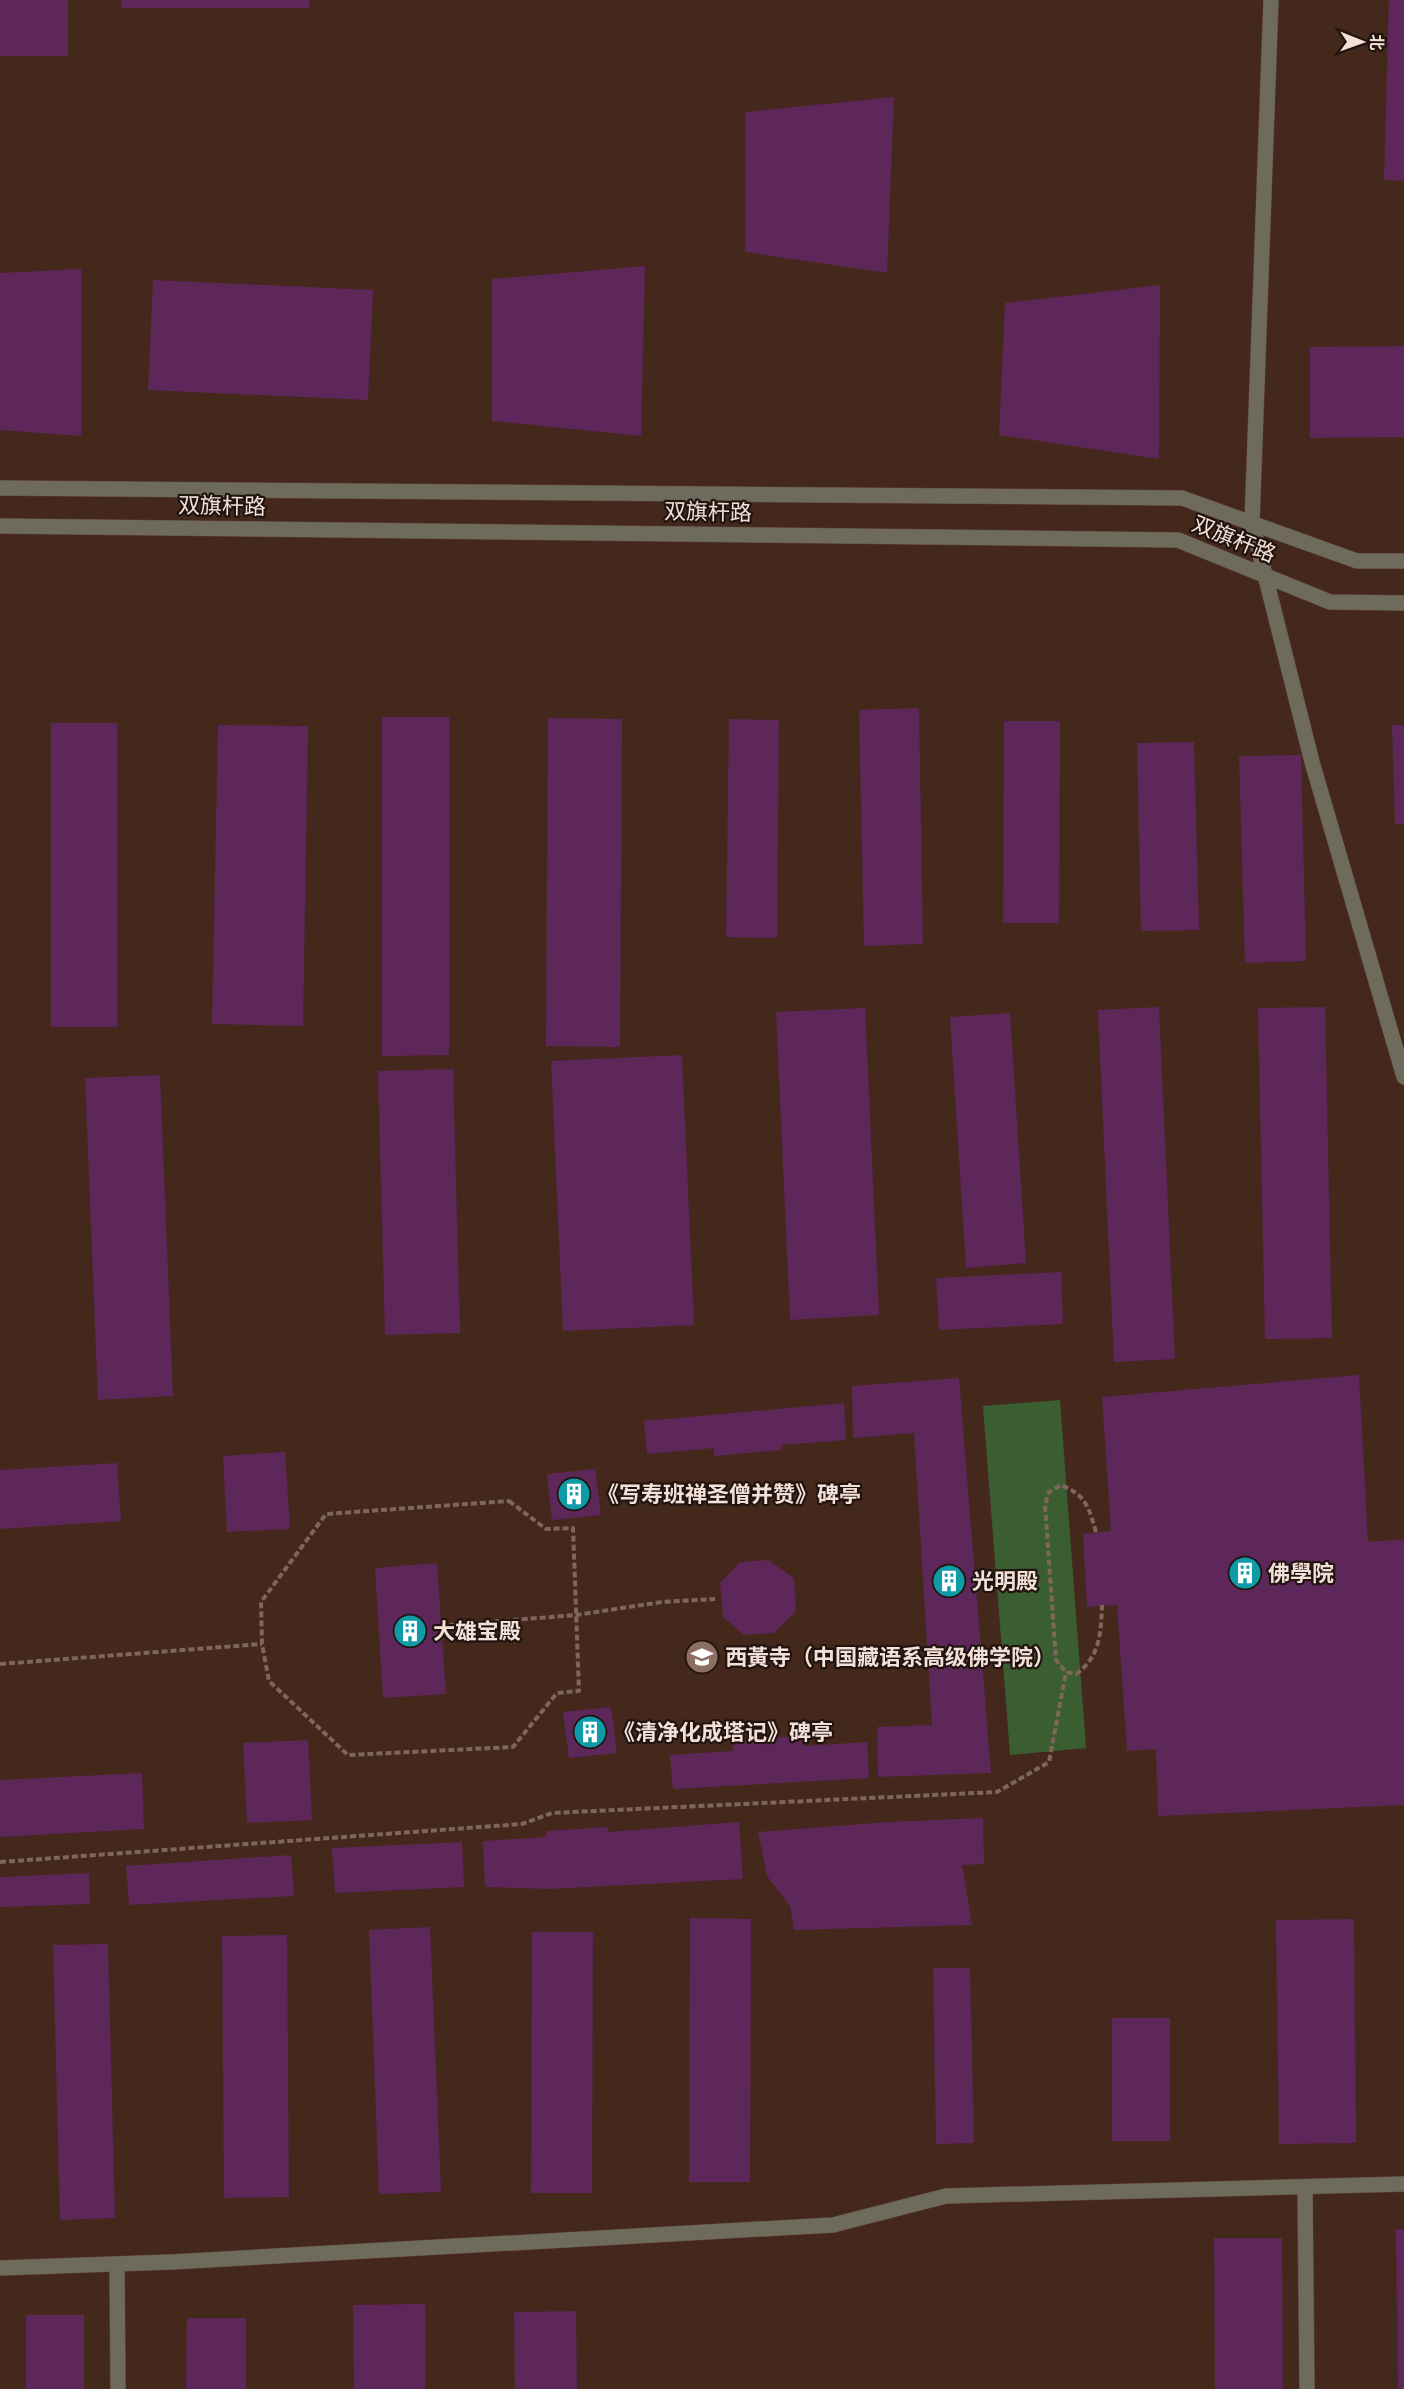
<svg xmlns="http://www.w3.org/2000/svg" width="1404" height="2389" font-family="Figtree,'Noto Sans SC',sans-serif">
<style>
.green{fill:#3a5d31}
.building{fill:#5d275a}
.lines{fill:none;stroke-linecap:round;stroke-linejoin:round}
.service-casing{stroke:#60453a;stroke-width:16}
.minor-casing{stroke:#60453a;stroke-width:16}
.path{stroke:#7f665b;stroke-width:4;stroke-dasharray:6 3;stroke-linecap:butt}
.service{stroke:#6e6b5d;stroke-width:15}
.minor{stroke:#6e6b5d;stroke-width:15}
.labels{text-anchor:middle;dominant-baseline:central;stroke-width:4.5;stroke-linejoin:round;paint-order:stroke}
.street-label{font-size:22px;fill:#f3e0d8;stroke:#21140f}
.poi-label{font-size:22px;font-weight:bold;fill:#f3e0d8;stroke:#21140f;text-anchor:start}
</style>
<rect width="100%" height="100%" fill="#44281c"/>
<!-- green -->
<polygon class="green" points="1060,1400 1086,1748 1010,1755 983,1406"/>
<!-- building -->
<g class="building">
<rect x="0" y="0" width="68" height="56"/>
<rect x="121" y="0" width="188" height="8"/>
<polygon points="1389,0 1404,0 1404,181 1384,180"/>
<polygon points="894,97 887,273 745,252 745,112"/>
<polygon points="645,266 641,436 492,421 492,279"/>
<polygon points="81,269 81,436 0,430 0,273"/>
<polygon points="153,280 373,290 368,400 148,390"/>
<polygon points="1160,285 1159,459 999,435 1005,303"/>
<polygon points="1404,346 1404,437 1310,438 1310,347"/>
<polygon points="919,708 923,944 864,946 859,710"/>
<polygon points="382,717 449,717 449,1055 382,1056"/>
<polygon points="548,718 622,719 620,1047 546,1046"/>
<polygon points="729,719 779,720 777,938 726,937"/>
<polygon points="1004,721 1060,721 1059,923 1003,923"/>
<rect x="51" y="723" width="66" height="304"/>
<polygon points="218,725 308,726 303,1026 212,1024"/>
<polygon points="1392,725 1404,725 1404,824 1395,824"/>
<polygon points="1194,742 1199,930 1141,931 1137,743"/>
<polygon points="1301,755 1306,961 1245,963 1239,756"/>
<polygon points="1159,1007 1175,1359 1114,1362 1098,1010"/>
<polygon points="1325,1007 1332,1338 1265,1339 1258,1008"/>
<polygon points="865,1008 879,1315 790,1320 776,1012"/>
<polygon points="1010,1013 1026,1263 966,1268 950,1017"/>
<polygon points="682,1055 694,1325 563,1331 551,1061"/>
<polygon points="453,1069 460,1333 385,1335 378,1071"/>
<polygon points="160,1075 173,1396 98,1400 85,1078"/>
<polygon points="1061,1272 1063,1324 939,1330 936,1278"/>
<polygon points="1359,1375 1368,1542 1404,1539 1404,1805 1158,1816 1156,1749 1127,1751 1117,1605 1087,1607 1083,1534 1111,1531 1102,1397"/>
<polygon points="959,1378 991,1773 878,1777 877,1727 932,1725 914,1433 853,1438 852,1386"/>
<polygon points="844,1403 846,1440 781,1445 781,1450 714,1456 714,1448 647,1454 644,1421"/>
<polygon points="285,1452 290,1529 227,1532 223,1456"/>
<polygon points="117,1463 121,1521 0,1529 0,1470"/>
<polygon points="595,1469 601,1515 552,1520 547,1474"/>
<polygon points="768,1560 794,1578 796,1611 774,1633 744,1635 723,1617 720,1583 740,1562"/>
<polygon points="437,1563 446,1694 383,1698 375,1568"/>
<polygon points="611,1707 617,1753 569,1758 563,1712"/>
<polygon points="802,1736 803,1746 867,1742 869,1778 673,1789 670,1755 733,1751 732,1740"/>
<polygon points="308,1740 312,1820 247,1823 243,1743"/>
<polygon points="142,1773 144,1829 0,1837 0,1780"/>
<polygon points="983,1818 984,1864 962,1865 972,1925 794,1930 790,1906 767,1876 758,1832 888,1822"/>
<polygon points="739,1822 743,1879 550,1889 485,1887 483,1841 546,1837 546,1831 608,1827 608,1832"/>
<polygon points="462,1842 464,1887 335,1893 332,1848"/>
<polygon points="291,1855 294,1896 129,1905 126,1866"/>
<polygon points="89,1873 90,1904 0,1907 0,1877"/>
<polygon points="690,1918 751,1919 750,2182 689,2182"/>
<polygon points="1354,1919 1356,2143 1279,2144 1276,1920"/>
<polygon points="430,1927 441,2192 379,2194 369,1930"/>
<polygon points="532,1932 593,1932 592,2193 531,2193"/>
<polygon points="287,1935 289,2197 224,2198 222,1936"/>
<polygon points="108,1944 115,2218 60,2220 53,1945"/>
<polygon points="933,1968 970,1968 974,2143 936,2144"/>
<rect x="1112" y="2018" width="58" height="123"/>
<polygon points="1396,2229 1404,2229 1404,2389 1398,2389"/>
<polygon points="1214,2238 1282,2238 1283,2389 1215,2389"/>
<polygon points="425,2304 425,2389 354,2389 353,2305"/>
<polygon points="576,2311 577,2389 515,2389 514,2312"/>
<rect x="26" y="2315" width="58" height="74"/>
<polygon points="187,2318 246,2318 246,2389 186,2389"/>
</g>
<g class="lines">
<defs>
<g id="service">
<polyline points="1305,2187 1307,2389"/>
<polyline points="117,2265 118,2389"/>
</g>
<g id="minor">
<polyline points="1271,0 1252,523 1312,762 1404,1077"/>
<polyline points="0,488 1182,498 1357,561 1404,561"/>
<polyline points="0,526 1178,540 1330,602 1404,603"/>
<polyline points="0,2268 171,2262 833,2225 946,2196 1404,2184"/>
</g>
</defs>
<!-- service casing -->
<use href="#service" class="service-casing"/>
<!-- minor casing -->
<use href="#minor" class="minor-casing"/>
<!-- path -->
<g class="path">
<polygon points="509,1501 546,1529 573,1528 579,1691 557,1693 513,1747 348,1755 269,1681 262,1644 261,1602 326,1514"/>
<path d="M1096 1532C1089 1508 1086 1495 1061 1485L1049 1492 1045 1505 1056 1660 1066 1672 1076 1674C1100 1657 1101 1633 1102 1605"/>
<polyline points="450,1625 576,1615 662,1602 715,1599"/>
<polyline points="0,1664 262,1644"/>
<polyline points="0,1862 522,1824 552,1813 997,1792 1049,1762 1066,1672"/>
</g>
<!-- service -->
<use href="#service" class="service"/>
<!-- minor -->
<use href="#minor" class="minor"/>
</g>
<!-- icons -->
<defs>
<symbol id="building-disc" viewBox="-11 -11 22 22"><circle r="9.5" fill="#0f9aa8" stroke="#21140f"/><path d="M-4-6H4V6H1V3H-1V6H-4ZM-2.5-4.3h1.7v1.8h-1.7ZM.8-4.3h1.7v1.8H.8ZM-2.5-1h1.7V.8h-1.7ZM.8-1h1.7V.8H.8Z" fill="#fff"/></symbol>
<symbol id="university-disc" viewBox="-11 -11 22 22"><circle r="9.5" fill="#8d6e63" stroke="#21140f"/><path d="M0-5L7-2L0 1L-7-2ZM-4 1L0 2.5L4 1V4Q0 6-4 4Z" fill="#fff"/></symbol>
</defs>
<g fill-rule="evenodd">
<use href="#building-disc" x="555" y="1475" width="38" height="38"/>
<use href="#building-disc" x="1226" y="1554" width="38" height="38"/>
<use href="#building-disc" x="930" y="1562" width="38" height="38"/>
<use href="#building-disc" x="391" y="1612" width="38" height="38"/>
<use href="#university-disc" x="683" y="1638" width="38" height="38"/>
<use href="#building-disc" x="571" y="1713" width="38" height="38"/>
</g>
<g class="labels">
<!-- street labels -->
<g class="street-label">
<text transform="translate(222 506) rotate(1)">双旗杆路</text>
<text transform="translate(708 512) rotate(1)">双旗杆路</text>
<text transform="translate(1234 539) rotate(22)">双旗杆路</text>
</g>
<!-- poi labels -->
<g class="poi-label">
<text x="597" y="1494">《写寿班禅圣僧并赞》碑亭</text>
<text x="1268" y="1573">佛學院</text>
<text x="972" y="1581">光明殿</text>
<text x="433" y="1631">大雄宝殿</text>
<text x="725" y="1657">西黃寺（中国藏语系高级佛学院）</text>
<text x="613" y="1732">《清净化成塔记》碑亭</text>
</g>
</g>
<!-- north arrow -->
<g transform="translate(1362 42) rotate(91)" stroke="#21140f" stroke-width="4.5" paint-order="stroke">
<path d="M0-4.5L10 22L0 15L-10 22Z" fill="#f3e0d8"/>
<text y="-9" font-size="16" font-weight="bold" text-anchor="middle" fill="#f3e0d8">北</text>
</g>
</svg>
